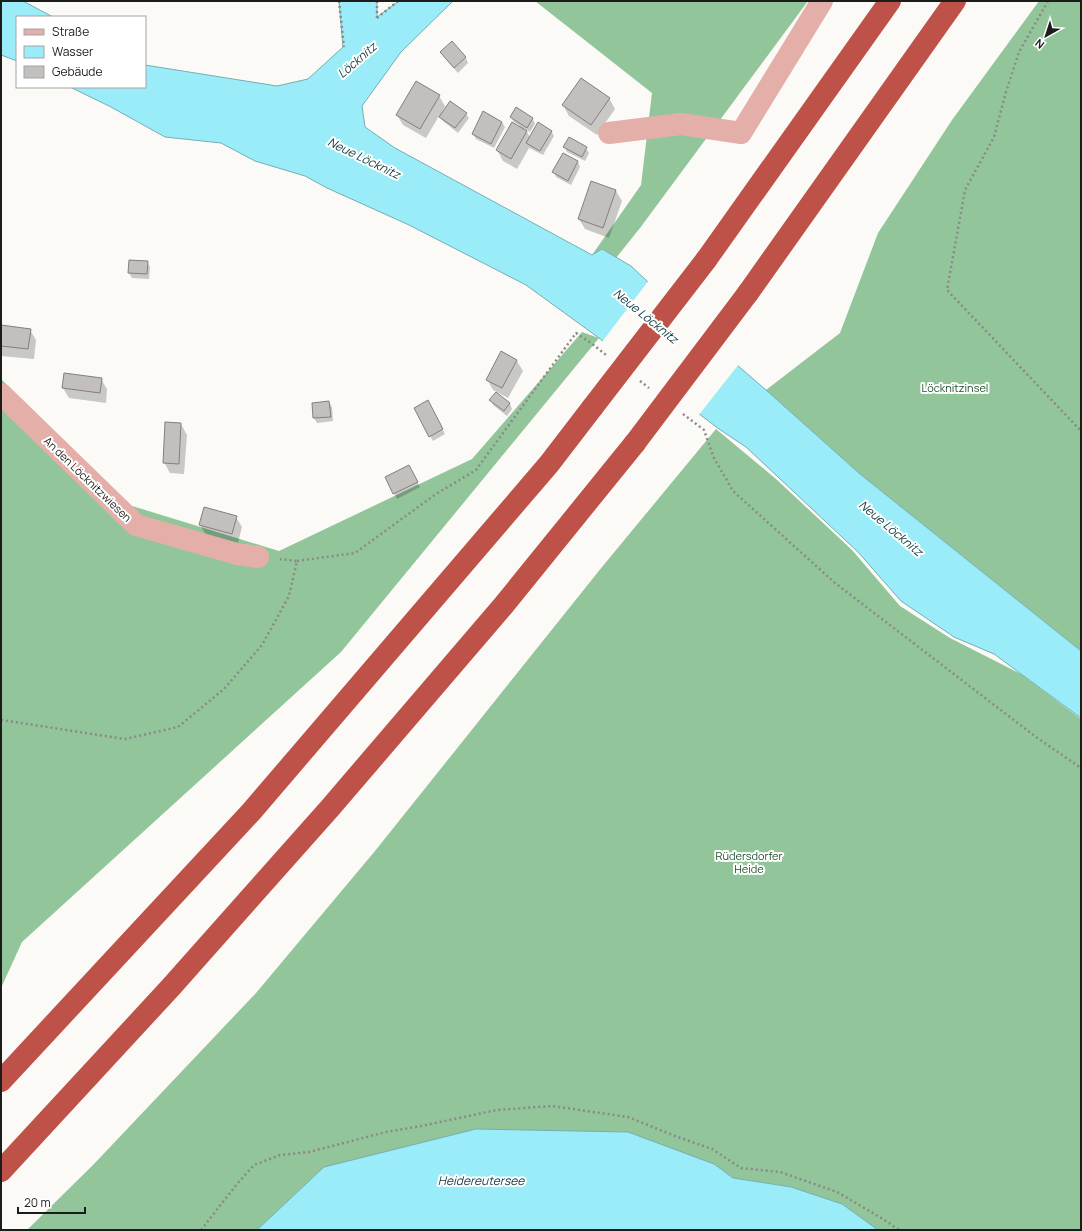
<svg xmlns="http://www.w3.org/2000/svg" width="1082" height="1231" font-family="Manrope,sans-serif">
<style>
.forest{fill:#92c69a}
.water{fill:#9aecf8;stroke:#74aeb5}
.pier{fill:#fbfaf7}
.shadow{fill:#0003}
.building{fill:#c2bfbd;stroke:#827f7e}
.lines{fill:none;stroke-linecap:round;stroke-linejoin:round}
.path{stroke:#8a8987;stroke-width:2.5;stroke-dasharray:2 3;stroke-linecap:butt}
.minor{stroke:#e4afa8;stroke-width:22}
.highway{stroke:#be5249;stroke-width:22}
.highway-bridge{stroke:#be5249;stroke-width:22}
.labels{text-anchor:middle;dominant-baseline:central;stroke-width:4;stroke-linejoin:round;paint-order:stroke}
.park-label{font-size:11px;fill:#195027;stroke:#fff}
.street-label{font-size:11px;fill:#1c1c1a;stroke:#fff}
.water-label{font-size:12px;font-style:italic;fill:#194045;stroke:#fff}
</style>
<rect width="100%" height="100%" fill="#fbfaf7"/>
<!-- forest -->
<g class="forest">
<polygon points="535,1 808,1 640,228 616,258 602,249 592,255 641,185 652,93"/>
<polygon points="1039,1 1081,1 1081,651 860,474 766,390 840,333 878,233 952,120"/>
<polygon points="582,332 599,338 341,652 22,942 1,988 1,379 129,505 279,551 472,459"/>
<polygon points="716,429 776,479 852,550 900,606 950,638 1021,674 1081,719 1081,1230 878,1230 842,1204 791,1187 733,1178 714,1164 324,1167 257,1230 27,1230 93,1165 256,993 375,851 602,567"/>
</g>
<!-- water -->
<g class="water">
<polygon points="1,1 23,1 53,17 17,17 17,61 1,55"/>
<polygon points="339,1 377,1 377,17 399,1 453,1 401,52 362,106 365,127 395,148 592,255 602,249 631,266 729,358 766,390 860,474 1081,651 1081,718 994,654 954,637 901,601 858,552 746,447 719,429 599,338 526,285 409,225 327,188 305,176 255,161 221,143 165,137 111,107 70,87 145,87 145,65 277,86 308,79 343,47"/>
<polygon points="476,1129 628,1132 714,1164 733,1178 791,1187 842,1204 878,1230 257,1230 324,1167"/>
</g>
<!-- pier -->
<polygon class="pier" points="649,280 739,364 698,416 602,342"/>
<!-- shadow -->
<g class="shadow">
<polygon points="452,43 466,58 468,63 458,73 444,57 441,52"/>
<polygon points="439,96 445,106 442,112 466,114 469,118 458,133 443,121 439,116 426,138 403,125 397,115"/>
<polygon points="609,98 615,109 597,135 569,116 563,105"/>
<polygon points="516,109 533,119 535,124 530,132 525,129 530,137 551,131 554,136 543,155 529,148 517,169 503,161 497,150 520,126 514,122 511,117"/>
<polygon points="502,122 505,127 494,148 476,139 473,134"/>
<polygon points="564,147 586,148 589,153 585,161 567,152"/>
<polygon points="563,154 578,162 580,167 571,185 556,177 554,172"/>
<polygon points="616,191 622,201 609,238 585,229 579,219"/>
<polygon points="130,261 147,262 150,267 149,279 132,278 129,273"/>
<polygon points="1,326 30,330 36,340 34,359 1,356"/>
<polygon points="502,353 517,361 523,371 508,398 493,390 487,379"/>
<polygon points="101,379 107,389 106,403 69,398 63,388"/>
<polygon points="496,393 510,404 512,409 507,416 493,405 491,400"/>
<polygon points="329,402 332,407 333,421 317,423 314,418 313,403"/>
<polygon points="427,402 445,434 433,441 415,409"/>
<polygon points="181,424 187,435 184,474 170,473 164,462"/>
<polygon points="409,466 420,487 397,499 386,478"/>
<polygon points="236,517 242,527 238,543 206,535 200,525"/>
</g>
<!-- building -->
<g class="building">
<polygon points="452,41 466,57 454,68 440,52"/>
<polygon points="581,78 610,98 591,125 562,105"/>
<polygon points="416,81 440,95 420,129 396,115"/>
<polygon points="450,101 467,113 455,128 439,117"/>
<polygon points="516,107 533,118 527,128 510,117"/>
<polygon points="483,111 502,122 491,144 472,134"/>
<polygon points="512,122 527,131 511,159 496,150"/>
<polygon points="538,122 552,131 540,151 526,143"/>
<polygon points="569,137 587,147 582,157 563,147"/>
<polygon points="563,153 578,161 568,181 552,172"/>
<polygon points="591,181 616,190 603,228 578,219"/>
<polygon points="129,260 148,261 147,274 128,273"/>
<polygon points="1,325 31,329 28,349 1,346"/>
<polygon points="501,351 517,360 502,388 486,380"/>
<polygon points="64,373 102,378 100,393 62,388"/>
<polygon points="496,392 510,403 504,411 489,400"/>
<polygon points="428,400 443,429 429,437 414,408"/>
<polygon points="329,401 331,417 313,418 312,403"/>
<polygon points="165,422 181,423 179,464 163,463"/>
<polygon points="409,465 418,482 393,494 385,477"/>
<polygon points="204,507 237,516 232,534 199,525"/>
</g>
<g class="lines">
<!-- path -->
<g class="path">
<polyline points="339,1 344,47"/>
<polyline points="377,1 377,18"/>
<polyline points="1048,1 1019,52 1006,92 994,137 965,190 947,290 1081,431"/>
<polyline points="377,18 398,1"/>
<polyline points="640,381 649,388"/>
<polyline points="683,414 704,430 714,458 733,491 835,583 1036,737 1081,768"/>
<polyline points="297,561 355,553 436,494 476,470 576,333 591,343 606,355"/>
<polyline points="1,720 125,739 178,727 224,689 262,645 289,596 297,561 280,559"/>
<polyline points="201,1230 237,1184 254,1165 280,1155 309,1152 386,1132 421,1126 497,1110 552,1106 628,1117 675,1136 712,1149 741,1168 780,1172 837,1192 883,1219 899,1230"/>
</g>
<!-- minor -->
<g class="minor">
<polyline points="609,133 681,124 741,133 822,1"/>
<polyline points="1,394 136,525 237,554 258,557"/>
</g>
<!-- highway -->
<g class="highway">
<polyline points="706,260 890,1"/>
<polyline points="748,293 955,1"/>
<polyline points="1,1081 251,812 549,464 592,408"/>
<polyline points="1,1171 171,987 330,808 503,606 635,443"/>
</g>
<!-- highway-bridge -->
<g class="highway-bridge">
<polyline points="592,408 706,260"/>
<polyline points="635,443 748,293"/>
</g>
</g>
<g class="labels">
<!-- park labels -->
<g class="park-label">
<text x="955" y="387">Löcknitzinsel</text>
<text x="749" y="855">Rüdersdorfer<tspan x="749" dy="13">Heide</tspan></text>
</g>
<!-- street labels -->
<g class="street-label">
<text transform="translate(88 479) rotate(44)">An den Löcknitzwiesen</text>
</g>
<!-- water labels -->
<g class="water-label">
<text transform="translate(357 60) rotate(-41)">Löcknitz</text>
<text transform="translate(364 158) rotate(26)">Neue Löcknitz</text>
<text transform="translate(646 316) rotate(39)">Neue Löcknitz</text>
<text transform="translate(891 528) rotate(40)">Neue Löcknitz</text>
<text x="481" y="1180">Heidereutersee</text>
</g>
</g>
<!-- border -->
<rect width="1082" height="1231" fill="none" stroke="#1c1c1a" stroke-width="4"/>
<!-- legend -->
<rect x="16" y="16" width="130" height="72" fill="#ffffff" stroke="#a4a4a3"/>
<rect x="24" y="29" width="20" height="6" fill="#e4afa8" stroke="#a4a4a3"/>
<text x="52" y="36" font-size="12" fill="#1c1c1a">Straße</text>
<rect x="24" y="46" width="20" height="12" fill="#9aecf8" stroke="#a4a4a3"/>
<text x="52" y="56" font-size="12" fill="#1c1c1a">Wasser</text>
<rect x="24" y="66" width="20" height="12" fill="#c2bfbd" stroke="#a4a4a3"/>
<text x="52" y="76" font-size="12" fill="#1c1c1a">Gebäude</text>
<!-- north arrow -->
<g transform="translate(1046 36) rotate(219)" stroke="#ffffff" stroke-width="3" paint-order="stroke">
<path d="M0-3L7 15L0 10L-7 15Z" fill="#1c1c1a"/>
<text y="-6" font-size="11" font-weight="bold" text-anchor="middle" fill="#1c1c1a">N</text>
</g>
<!-- scale -->
<path d="M18 1207v6h67v-6" fill="none" stroke="#1c1c1a" stroke-width="2"/>
<text x="24" y="1207" font-size="12" fill="#1c1c1a" stroke="#ffffff" stroke-width="3" paint-order="stroke">20 m</text>
</svg>
